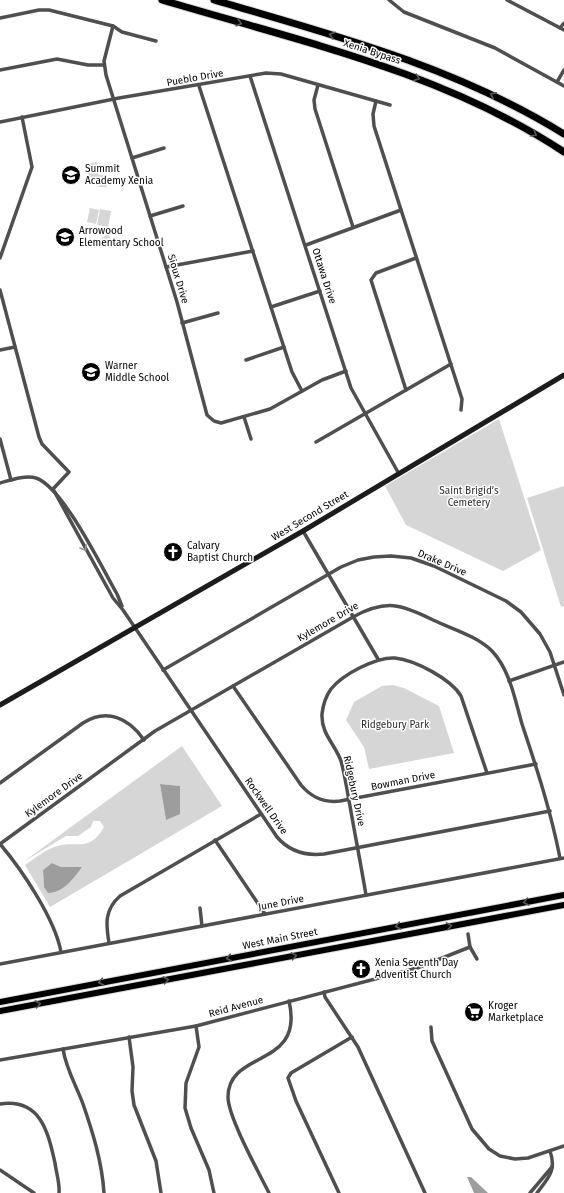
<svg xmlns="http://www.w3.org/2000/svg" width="564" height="1193" font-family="'Fira Sans',sans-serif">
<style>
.green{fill:#d6d6d6;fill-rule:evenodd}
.water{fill:#9d9d9d}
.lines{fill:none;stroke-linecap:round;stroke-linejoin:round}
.primary-casing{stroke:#dbdbdb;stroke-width:8}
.motorway-casing{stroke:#dbdbdb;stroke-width:9}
.minor{stroke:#4f4f4f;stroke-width:3.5}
.secondary{stroke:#1c1c1c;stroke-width:5}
.primary{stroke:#000;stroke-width:6}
.motorway{stroke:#000;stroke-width:7}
.oneway{stroke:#595959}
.oneway2{stroke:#959595}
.labels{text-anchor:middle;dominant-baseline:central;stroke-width:3;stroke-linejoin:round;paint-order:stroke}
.street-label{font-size:10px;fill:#000;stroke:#fff}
.poi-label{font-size:10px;fill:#000;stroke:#fff;text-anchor:start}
.park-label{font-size:10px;fill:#2d2d2d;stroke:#fff}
</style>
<rect width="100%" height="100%" fill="#fff"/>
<!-- green -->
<g class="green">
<polygon points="97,162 99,175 106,175 107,187 99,187 99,178 89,180 86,164"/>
<polygon points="90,208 99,210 96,224 87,222"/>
<polygon points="100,209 111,211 108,227 97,225"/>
<polygon points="108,234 113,242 102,248 97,241"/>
<polygon points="499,419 541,550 503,571 406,525 385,486"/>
<polygon points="564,486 564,606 561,607 527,498"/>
<polygon points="393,685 404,688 439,706 454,753 369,769 364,747 346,720 354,702 382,686"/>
<path d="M182 746 222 806 50 907 25 865C33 860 43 851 52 848 76 838 88 855 104 827L100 821H93L91 827 78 836H66L23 862ZM160 784 179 786 166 820ZM52 863 61 867H70L44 887 43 870Z"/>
</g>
<!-- water -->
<g class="water">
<polygon points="160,784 180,786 180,814 166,820"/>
<path d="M52 863 61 867H82C74 878 63 893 48 893L44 887 43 870Z"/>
<polygon points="467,1177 471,1177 488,1193 474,1193"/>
</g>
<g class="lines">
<defs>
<g id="primary">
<polyline points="0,1002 564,895"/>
<polyline points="0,1011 564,905"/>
</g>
<g id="motorway">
<path d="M162 0C299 41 443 72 564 152"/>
<path d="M214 0C334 35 456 67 564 134"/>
</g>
</defs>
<!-- primary casing -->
<use href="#primary" class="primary-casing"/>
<!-- motorway casing -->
<use href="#motorway" class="motorway-casing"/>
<!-- minor -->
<g class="minor">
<polyline points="389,0 404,12 495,48 564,86"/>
<polyline points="507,0 564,30"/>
<polyline points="0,18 39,10 49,10 113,26 122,32 156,41"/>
<polyline points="113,26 104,61 106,75 177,302 207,415 214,421 221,423 270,409 322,380 346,371"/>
<polyline points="560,28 564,23"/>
<polyline points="0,70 57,59 88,65 104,65"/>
<polyline points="250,76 351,388 399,474"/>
<polyline points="557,82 564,70"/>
<polyline points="318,85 314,100 315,109 353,227"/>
<polyline points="199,86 292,372 302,391"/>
<polyline points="376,101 373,114 374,126 462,399 461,410"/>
<polyline points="0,122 119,98 266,73 281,74 390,105"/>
<polyline points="132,158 164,148"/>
<polyline points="150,216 183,206"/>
<polyline points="306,245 401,210"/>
<polyline points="0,258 32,167 22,117"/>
<polyline points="166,267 253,251"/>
<polyline points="0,290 39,437 42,444 69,472 53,489"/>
<polyline points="271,307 320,291"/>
<polyline points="182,323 218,313"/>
<polyline points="0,350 15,347"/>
<polyline points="246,360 284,347"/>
<polyline points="406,390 371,280 376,273 416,258"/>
<polyline points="244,417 251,439"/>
<polyline points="0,439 11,480"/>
<polyline points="316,442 451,364"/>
<path d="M0 483C11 480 25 475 36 478 63 487 102 568 117 594L122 606"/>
<path d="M53 489 113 598 123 610 277 837C289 851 306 856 324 854L550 811"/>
<polyline points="303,531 378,659"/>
<polyline points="163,670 341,567 358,560 374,557 391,556 411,558 434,566 506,601 521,612 540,634 550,652 564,695"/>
<polyline points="509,681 564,662"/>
<path d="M233 686 301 785C311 797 324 803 340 801L536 764"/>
<path d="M0 783 83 723C107 708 129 718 144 740"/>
<polyline points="215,840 265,914"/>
<path d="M366 895C361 865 355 835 350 806 347 791 345 775 341 761 335 744 321 734 322 714 323 705 326 696 331 689 343 674 376 657 395 658 415 660 451 679 461 696L487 773"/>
<polyline points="200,908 202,926"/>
<polyline points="468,934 470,947 477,959"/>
<path d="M109 943C106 925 104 910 120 896L261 814"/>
<path d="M61 952C55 919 22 870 0 844L155 731 353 617C386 599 401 604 433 620 452 629 477 636 492 651 510 670 515 700 522 724 537 769 551 812 560 858"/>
<polyline points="0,964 564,858"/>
<polyline points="324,992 325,997 358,1047 425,1193"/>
<polyline points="196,1026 199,1047 186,1083 185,1108 191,1128 209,1170 214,1193"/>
<polyline points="431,1027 432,1041 472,1129 489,1149 500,1156 515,1159 528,1158 564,1146"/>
<polyline points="129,1037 133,1067 132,1091 134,1105 156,1161 161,1193"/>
<path d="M63 1049C66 1069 76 1085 83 1104 93 1133 102 1162 104 1193"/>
<polyline points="0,1060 196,1026 417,968 470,947"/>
<path d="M0 1104C40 1098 48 1131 55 1163 56 1172 60 1183 59 1193"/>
<polyline points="0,1170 34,1193"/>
<path d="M269 1193C259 1173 228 1117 228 1097 228 1049 305 1069 289 1001"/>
<polyline points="339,1193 296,1101 288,1078 291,1073 352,1037"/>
<polyline points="530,1193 552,1167"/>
<path d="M537 1193C548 1178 557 1171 550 1151"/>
</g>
<!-- secondary -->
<polyline class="secondary" points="0,705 303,531 564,375"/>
<!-- primary -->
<use href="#primary" class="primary"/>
<!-- motorway -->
<use href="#motorway" class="motorway"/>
</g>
<!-- one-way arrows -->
<defs><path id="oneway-chevron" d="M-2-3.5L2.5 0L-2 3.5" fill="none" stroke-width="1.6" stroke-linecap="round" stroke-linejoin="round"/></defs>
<g class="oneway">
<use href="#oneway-chevron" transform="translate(239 23) rotate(16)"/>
<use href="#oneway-chevron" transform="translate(332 35) rotate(-163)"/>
<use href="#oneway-chevron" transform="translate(417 78) rotate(20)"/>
<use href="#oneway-chevron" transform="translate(493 95) rotate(-154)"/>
<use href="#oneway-chevron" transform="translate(534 134) rotate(30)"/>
<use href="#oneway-chevron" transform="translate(526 902) rotate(169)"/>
<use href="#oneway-chevron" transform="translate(398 926) rotate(169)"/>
<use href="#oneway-chevron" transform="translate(449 926) rotate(-11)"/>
<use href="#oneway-chevron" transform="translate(294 956) rotate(-11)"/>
<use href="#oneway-chevron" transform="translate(229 958) rotate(169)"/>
<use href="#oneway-chevron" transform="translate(166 980) rotate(-11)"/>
<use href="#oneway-chevron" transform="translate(101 982) rotate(169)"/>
<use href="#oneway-chevron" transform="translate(38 1004) rotate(-11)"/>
</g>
<use class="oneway2" href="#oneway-chevron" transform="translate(84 548) rotate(60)"/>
<!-- icons -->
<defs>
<symbol id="school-disc" viewBox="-11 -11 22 22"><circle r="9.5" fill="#000" stroke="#fff"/><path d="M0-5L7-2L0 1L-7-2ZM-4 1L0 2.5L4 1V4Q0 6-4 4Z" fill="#fff"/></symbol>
<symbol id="church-disc" viewBox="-11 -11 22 22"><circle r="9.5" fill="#000" stroke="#fff"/><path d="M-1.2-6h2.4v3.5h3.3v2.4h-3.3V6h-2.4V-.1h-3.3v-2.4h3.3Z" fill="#fff"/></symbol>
<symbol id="supermarket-disc" viewBox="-11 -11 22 22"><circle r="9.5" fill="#000" stroke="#fff"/><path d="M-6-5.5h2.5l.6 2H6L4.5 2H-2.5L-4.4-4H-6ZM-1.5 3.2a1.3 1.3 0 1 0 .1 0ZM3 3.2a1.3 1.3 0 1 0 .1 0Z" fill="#fff"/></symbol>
</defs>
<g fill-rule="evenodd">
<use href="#school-disc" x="60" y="164" width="22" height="22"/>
<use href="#school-disc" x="54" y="226" width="22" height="22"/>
<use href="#school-disc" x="80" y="361" width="22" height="22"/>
<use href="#church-disc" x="162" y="541" width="22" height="22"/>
<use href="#church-disc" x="350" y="958" width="22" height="22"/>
<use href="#supermarket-disc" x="463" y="1001" width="22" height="22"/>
</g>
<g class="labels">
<!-- street labels -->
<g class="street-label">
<text transform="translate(372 52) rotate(18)">Xenia Bypass</text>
<text transform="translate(195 78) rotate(-10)">Pueblo Drive</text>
<text transform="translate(324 276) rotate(72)">Ottawa Drive</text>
<text transform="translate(178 279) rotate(73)">Sioux Drive</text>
<text transform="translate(310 516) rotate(-31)">West Second Street</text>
<text transform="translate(442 563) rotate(23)">Drake Drive</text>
<text transform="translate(328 622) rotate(-30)">Kylemore Drive</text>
<text transform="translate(403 781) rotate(-11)">Bowman Drive</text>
<text transform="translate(354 791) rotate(78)">Ridgebury Drive</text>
<text transform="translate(54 795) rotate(-36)">Kylemore Drive</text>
<text transform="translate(266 806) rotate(55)">Rockwell Drive</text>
<text transform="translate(281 903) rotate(-11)">June Drive</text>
<text transform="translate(280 939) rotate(-11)">West Main Street</text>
<text transform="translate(236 1007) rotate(-15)">Reid Avenue</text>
</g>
<!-- poi labels -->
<g class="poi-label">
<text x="85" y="169">Summit<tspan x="85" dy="12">Academy Xenia</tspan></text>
<text x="79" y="231">Arrowood<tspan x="79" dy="12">Elementary School</tspan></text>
<text x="105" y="366">Warner<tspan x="105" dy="12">Middle School</tspan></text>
<text x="187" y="546">Calvary<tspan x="187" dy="12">Baptist Church</tspan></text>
<text x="375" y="963">Xenia Seventh Day<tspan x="375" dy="12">Adventist Church</tspan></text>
<text x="488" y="1006">Kroger<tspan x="488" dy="12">Marketplace</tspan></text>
</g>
<!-- park labels -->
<g class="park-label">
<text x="469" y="491">Saint Brigid’s<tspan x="469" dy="12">Cemetery</tspan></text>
<text x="395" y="725">Ridgebury Park</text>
</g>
</g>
</svg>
